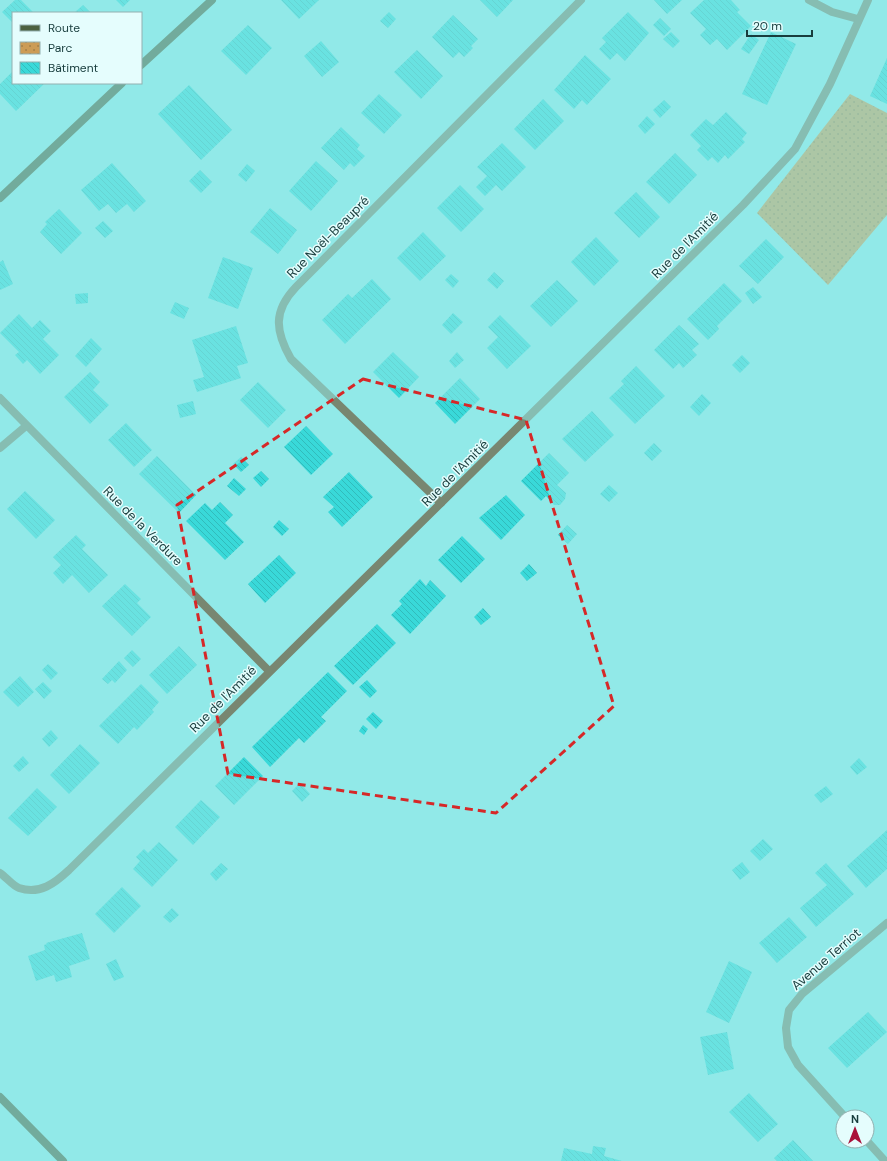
<svg xmlns="http://www.w3.org/2000/svg" width="887" height="1161" font-family="'DM Sans',sans-serif">
<style>
.park{fill:url(#park-dots)}
.building{fill:url(#building-back-hatch)}
.lines{fill:none;stroke-linecap:round;stroke-linejoin:round}
.street{stroke:#788771;stroke-width:8}
.secondary{stroke:#4c6140;stroke-width:8}
.marked{fill:none;stroke:#d62828;stroke-width:3;stroke-dasharray:8 5;stroke-linejoin:round}
.labels{text-anchor:middle;dominant-baseline:central;stroke-width:3;stroke-linejoin:round;paint-order:stroke}
.street-label{font-size:13px;fill:#183d3d;stroke:#e5fdfd}
</style>
<defs>
<pattern id="park-dots" width="8" height="8" patternUnits="userSpaceOnUse"><rect width="8" height="8" fill="#cc9c56"/><path d="M2 2h.1M6 6h.1" fill="none" stroke="#a58048" stroke-width="1.8" stroke-linecap="round"/></pattern>
<pattern id="building-back-hatch" width="6" height="6" patternUnits="userSpaceOnUse"><rect width="6" height="6" fill="#39d9d9"/><path d="M-1 5l2 2M0 0l6 6M5-1l2 2" fill="none" stroke="#32bbbb"/></pattern>
</defs>
<rect width="100%" height="100%" fill="#91e9e8"/>
<!-- park -->
<polygon class="park" points="850,94 887,113 887,215 828,285 757,213"/>
<!-- building -->
<g class="building">
<polygon points="15,0 21,0 34,13 13,13 13,23 2,12"/>
<polygon points="116,0 130,0 123,7"/>
<polygon points="281,0 319,0 299,19"/>
<polygon points="480,0 513,0 497,17"/>
<polygon points="654,0 682,0 667,14"/>
<polygon points="704,0 731,0 740,10 737,12 751,26 727,50 717,39 710,45 700,35 706,29 690,13"/>
<polygon points="83,5 91,13 74,13"/>
<polygon points="389,12 396,19 388,28 380,21"/>
<polygon points="628,12 649,33 625,61 617,53 610,60 599,49 606,42 602,38"/>
<polygon points="453,15 478,39 471,46 473,48 464,57 459,52 453,58 432,37"/>
<polygon points="660,18 671,29 664,36 653,25"/>
<polygon points="248,25 272,48 246,75 221,51"/>
<polygon points="671,32 680,41 673,48 663,39"/>
<polygon points="771,32 796,44 767,105 742,94"/>
<polygon points="751,34 759,40 749,54 741,49"/>
<polygon points="321,41 339,62 322,77 304,56"/>
<polygon points="417,50 443,76 421,99 394,72"/>
<polygon points="585,55 611,79 587,105 582,100 574,109 554,90"/>
<polygon points="887,58 887,104 870,96"/>
<polygon points="13,71 13,83 45,83 16,111 0,94 0,84"/>
<polygon points="189,85 232,130 201,160 158,114"/>
<polygon points="379,94 402,115 384,134 361,113"/>
<polygon points="543,99 564,121 535,150 514,129"/>
<polygon points="664,100 671,107 660,118 653,110"/>
<polygon points="726,112 747,133 742,139 745,142 728,159 725,155 718,163 712,157 708,161 697,150 701,146 690,135 706,119 713,125"/>
<polygon points="647,116 655,124 645,134 638,126"/>
<polygon points="341,127 360,145 357,149 365,156 354,167 350,163 344,170 321,148"/>
<polygon points="502,143 526,167 502,191 496,185 485,196 476,187 487,176 477,167"/>
<polygon points="675,153 697,175 669,204 646,182"/>
<polygon points="316,161 338,181 311,211 289,191"/>
<polygon points="112,163 146,201 134,212 127,204 116,213 108,204 99,211 81,190"/>
<polygon points="247,164 255,171 246,182 238,175"/>
<polygon points="200,170 212,182 201,193 189,181"/>
<polygon points="460,185 484,209 461,232 437,208"/>
<polygon points="636,192 660,217 639,238 614,213"/>
<polygon points="270,208 297,230 278,254 250,232"/>
<polygon points="59,209 82,233 61,254 40,232 47,224 45,222"/>
<polygon points="103,221 113,231 105,238 95,228"/>
<polygon points="423,232 446,256 420,281 397,258"/>
<polygon points="596,237 619,261 594,286 571,262"/>
<polygon points="766,239 784,257 758,284 739,266"/>
<polygon points="223,257 253,268 238,309 208,298"/>
<polygon points="3,260 13,284 0,290 0,262"/>
<polygon points="494,272 504,281 497,289 487,280"/>
<polygon points="451,274 459,281 453,288 445,280"/>
<polygon points="372,279 391,299 345,344 322,320 348,294 352,298"/>
<polygon points="557,280 578,301 551,327 530,306"/>
<polygon points="724,283 742,301 717,326 719,329 708,340 687,319"/>
<polygon points="753,287 762,297 753,304 745,293"/>
<polygon points="88,293 88,303 76,304 75,294"/>
<polygon points="175,302 189,308 184,319 170,313"/>
<polygon points="453,313 463,322 451,334 442,325"/>
<polygon points="19,314 32,328 40,320 51,331 43,339 59,355 40,374 27,360 23,364 15,355 19,352 0,333"/>
<polygon points="500,315 531,346 507,369 487,348 498,337 488,327"/>
<polygon points="679,325 699,344 692,350 697,355 683,368 679,363 673,369 654,350"/>
<polygon points="236,326 248,363 237,366 241,378 197,392 193,380 204,377 192,340"/>
<polygon points="91,338 102,349 86,367 75,356"/>
<polygon points="393,352 419,377 399,398 373,372"/>
<polygon points="457,352 464,360 455,368 449,361"/>
<polygon points="742,355 750,363 740,373 732,365"/>
<polygon points="636,366 665,396 635,424 609,398 624,384 621,381"/>
<polygon points="90,372 100,382 93,390 109,405 90,424 64,397"/>
<polygon points="460,378 480,399 455,424 435,403"/>
<polygon points="258,382 286,410 268,428 240,400"/>
<polygon points="702,394 711,403 699,416 690,407"/>
<polygon points="193,401 196,414 180,418 177,405"/>
<polygon points="592,411 614,435 585,462 562,439"/>
<polygon points="126,423 152,450 134,467 108,440"/>
<polygon points="306,426 333,454 311,475 284,447"/>
<polygon points="654,443 662,451 652,461 644,453"/>
<polygon points="549,453 569,473 557,485 566,493 565,499 560,505 554,505 546,496 541,501 521,481"/>
<polygon points="157,456 196,495 179,513 139,474"/>
<polygon points="241,457 249,465 241,472 233,464"/>
<polygon points="261,471 269,479 261,487 253,478"/>
<polygon points="349,472 373,497 342,527 328,512 334,507 323,497"/>
<polygon points="234,478 246,489 239,496 227,486"/>
<polygon points="609,485 618,493 609,502 600,494"/>
<polygon points="25,491 55,520 36,539 7,509"/>
<polygon points="506,495 525,515 501,540 479,518"/>
<polygon points="220,502 233,515 225,523 244,542 225,560 186,521 205,503 212,510"/>
<polygon points="279,520 289,529 282,536 273,527"/>
<polygon points="567,525 577,534 568,544 558,535"/>
<polygon points="76,535 86,545 82,549 108,575 89,593 72,575 63,584 53,573 61,565 53,557"/>
<polygon points="462,536 485,559 461,583 438,560"/>
<polygon points="279,555 296,573 265,603 248,584"/>
<polygon points="529,564 537,573 527,581 520,573"/>
<polygon points="420,579 426,586 430,580 446,596 410,634 391,615 402,604 399,601"/>
<polygon points="125,584 141,599 137,603 151,617 132,636 102,606"/>
<polygon points="483,608 491,617 481,625 474,617"/>
<polygon points="377,624 396,643 353,685 334,666"/>
<polygon points="179,646 197,665 167,694 149,675"/>
<polygon points="132,650 141,659 133,667 124,658"/>
<polygon points="119,661 127,670 115,683 112,680 108,684 102,679"/>
<polygon points="48,664 58,673 51,680 42,670"/>
<polygon points="328,672 347,691 321,717 326,721 304,743 299,738 270,767 252,747"/>
<polygon points="20,676 34,692 18,707 3,692"/>
<polygon points="367,680 377,691 370,698 359,687"/>
<polygon points="43,682 52,691 44,699 35,689"/>
<polygon points="141,684 159,702 152,710 154,712 137,730 134,727 118,744 99,726"/>
<polygon points="373,712 383,721 376,729 366,719"/>
<polygon points="363,725 368,729 364,735 359,731"/>
<polygon points="51,730 58,738 49,747 42,739"/>
<polygon points="80,744 100,763 69,794 50,775"/>
<polygon points="23,756 29,763 19,772 13,766"/>
<polygon points="244,757 263,776 234,805 215,786"/>
<polygon points="859,758 867,767 857,775 850,767"/>
<polygon points="300,783 310,794 302,802 292,791"/>
<polygon points="826,786 833,794 821,803 814,795"/>
<polygon points="37,788 57,807 28,836 8,818"/>
<polygon points="201,800 220,817 193,845 175,827"/>
<polygon points="887,830 887,869 866,888 847,866"/>
<polygon points="763,839 773,849 760,861 750,851"/>
<polygon points="159,842 178,860 152,887 133,869 140,861 136,857 144,849 148,853"/>
<polygon points="742,862 750,872 740,880 732,870"/>
<polygon points="221,863 228,869 216,881 210,874"/>
<polygon points="826,863 854,894 816,927 800,908 827,885 815,873"/>
<polygon points="122,887 141,906 114,933 95,914"/>
<polygon points="172,908 179,915 170,923 163,917"/>
<polygon points="789,917 807,937 777,963 759,943"/>
<polygon points="82,933 90,959 69,966 72,977 56,982 54,975 36,981 28,956 45,950 44,945 47,944 46,943"/>
<polygon points="116,959 124,977 114,981 106,964"/>
<polygon points="729,961 752,972 729,1023 706,1012"/>
<polygon points="868,1012 887,1032 847,1068 828,1048"/>
<polygon points="727,1032 734,1069 708,1075 700,1037"/>
<polygon points="749,1093 778,1124 758,1142 729,1112"/>
<polygon points="793,1140 813,1161 777,1161 774,1158"/>
<polygon points="593,1146 606,1148 604,1156 622,1161 561,1161 564,1148 592,1154"/>
</g>
<g class="lines">
<!-- street -->
<g class="street">
<polyline points="809,0 832,12 858,19"/>
<polyline points="0,398 269,671"/>
<polyline points="0,448 26,426"/>
<path d="M441 503 291 359C275 331 273 311 296 287L581 0"/>
<path d="M0 873C6 877 13 886 19 888 40 895 55 883 69 870L743 205 795 149 830 84 868 0"/>
<polyline points="845,1117 798,1065 788,1047 786,1028 789,1010 802,994 887,923"/>
<polyline points="867,1141 885,1161"/>
</g>
<!-- secondary -->
<g class="secondary">
<polyline points="141,65 212,0"/>
<polyline points="0,198 122,83"/>
<polyline points="0,1097 63,1161"/>
</g>
</g>
<!-- marked area -->
<path d="M0 0H887V1161H0ZM363 379 526 420 614 706 496 813 228 774 177 505Z" fill="#91e9e8" fill-opacity=".55" fill-rule="evenodd"/>
<path class="marked" d="M363 379 526 420 614 706 496 813 228 774 177 505Z"/>
<g class="labels">
<!-- street labels -->
<g class="street-label">
<text transform="translate(328 237) rotate(-45)">Rue Noël-Beaupré</text>
<text transform="translate(685 245) rotate(-45)">Rue de l'Amitié</text>
<text transform="translate(455 473) rotate(-45)">Rue de l'Amitié</text>
<text transform="translate(143 526) rotate(45)">Rue de la Verdure</text>
<text transform="translate(223 699) rotate(-45)">Rue de l'Amitié</text>
<text transform="translate(826 959) rotate(-41)">Avenue Terriot</text>
</g>
</g>
<!-- legend -->
<rect x="12" y="12" width="130" height="72" fill="#e5fdfd" stroke="#93b0b0"/>
<rect x="20" y="25" width="20" height="6" fill="#4c6140" stroke="#93b0b0"/>
<text x="48" y="32" font-size="12" fill="#183d3d">Route</text>
<rect x="20" y="42" width="20" height="12" fill="url(#park-dots)" stroke="#93b0b0"/>
<text x="48" y="52" font-size="12" fill="#183d3d">Parc</text>
<rect x="20" y="62" width="20" height="12" fill="url(#building-back-hatch)" stroke="#93b0b0"/>
<text x="48" y="72" font-size="12" fill="#183d3d">Bâtiment</text>
<!-- north arrow -->
<g transform="translate(855 1129)"><circle r="19" fill="#e5fdfd" stroke="#93b0b0"/>
<path d="M0-3L7 15L0 10L-7 15Z" fill="#a9113a"/>
<text y="-6" font-size="11" font-weight="bold" text-anchor="middle" fill="#183d3d">N</text>
</g>
<!-- scale -->
<path d="M747 30v6h65v-6" fill="none" stroke="#183d3d" stroke-width="2"/>
<text x="753" y="30" font-size="12" fill="#183d3d" stroke="#e5fdfd" stroke-width="3" paint-order="stroke">20 m</text>
</svg>
